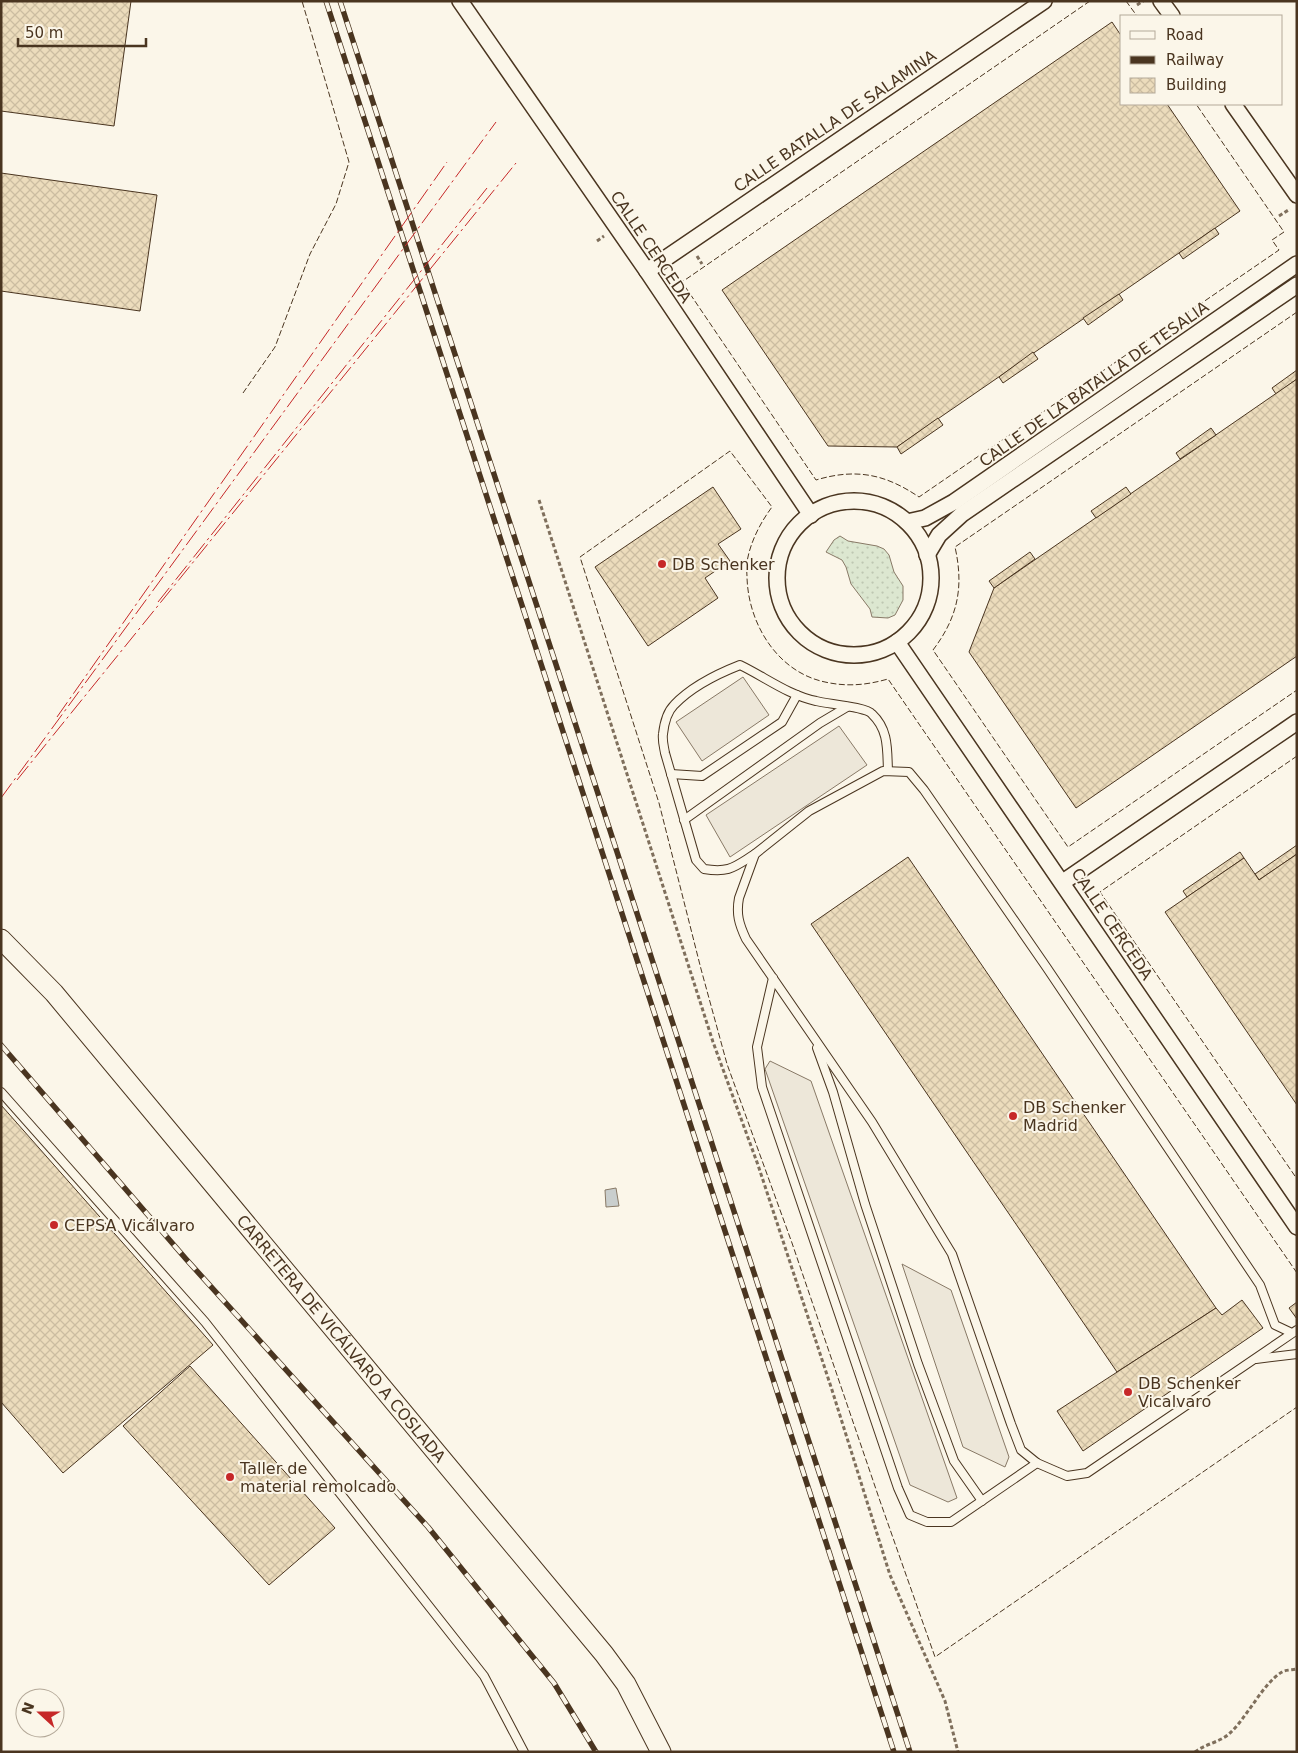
<svg xmlns="http://www.w3.org/2000/svg" width="1298" height="1753" font-family="'DejaVu Sans',sans-serif">
<style>
.garden{fill:url(#garden-dots);stroke:#887966}
.parking{fill:#ede7d9;stroke:#887966}
.water{fill:#c9cecd;stroke:#887966}
.building{fill:url(#building-cross-hatch);stroke:#4a3520}
.lines{fill:none;stroke-linecap:round;stroke-linejoin:round}
.service-casing{stroke:#4a3520;stroke-width:10}
.minor-casing{stroke:#4a3520;stroke-width:18}
.tertiary-casing{stroke:#4a3520;stroke-width:21}
.path{stroke:#7f6f5c;stroke-width:3;stroke-dasharray:4 2.5;stroke-linecap:butt}
.service{stroke:#fbf6e9;stroke-width:8}
.minor{stroke:#fbf6e9;stroke-width:15}
.tertiary{stroke:#fbf6e9;stroke-width:19}
.rail-casing{stroke:#4a3520;stroke-width:5.5}
.rail{stroke:#fbf6e9;stroke-width:4;stroke-dasharray:11;stroke-linecap:butt}
.fence{stroke:#4a3520;stroke-width:1;stroke-dasharray:6 2.5;stroke-linecap:butt}
.power{stroke:#c62828;stroke-width:1;stroke-dasharray:18 4 2.5 4;stroke-linecap:butt}
.poi-dot{fill:#c62828;stroke:#fbf6e9;stroke-width:2}
.labels{text-anchor:middle;dominant-baseline:central;stroke-width:4;stroke-linejoin:round;paint-order:stroke}
.street-label{font-size:16px;fill:#4a3520;stroke:#fbf6e9}
.poi-label{font-size:16px;fill:#4a3520;stroke:#fbf6e9;text-anchor:start}
</style>
<defs>
<pattern id="garden-dots" width="8" height="8" patternUnits="userSpaceOnUse" patternTransform="scale(1.25)"><rect width="8" height="8" fill="#dce7d0"/><path d="M2 2h.1M6 6h.1" fill="none" stroke="#bec7b2" stroke-width="1.8" stroke-linecap="round"/></pattern>
<pattern id="building-cross-hatch" width="8" height="8" patternUnits="userSpaceOnUse" patternTransform="scale(1.25)"><rect width="8" height="8" fill="#ecdcbc"/><path d="M0 0l8 8M0 8l8-8" fill="none" stroke="#ccbda1"/></pattern>
</defs>
<rect width="100%" height="100%" fill="#fbf6e9"/>
<!-- garden -->
<polygon class="garden" points="840,536 848,541 877,546 884,549 889,555 894,572 903,586 903,600 895,615 888,618 872,617 870,609 851,584 846,567 842,560 826,552 834,540"/>
<!-- parking -->
<g class="parking">
<polygon points="743,677 769,715 702,761 676,722"/>
<polygon points="839,726 867,765 730,857 706,815"/>
<polygon points="770,1061 811,1081 957,1498 948,1502 910,1485 765,1069"/>
<polygon points="902,1264 951,1290 1009,1457 1005,1467 963,1447"/>
</g>
<!-- water -->
<polygon class="water" points="616,1188 619,1206 606,1207 605,1190"/>
<!-- building -->
<g class="building">
<polygon points="1,1 131,1 114,126 1,111"/>
<polygon points="1112,22 1122,37 1122,104 1167,104 1240,211 897,447 828,446 722,290"/>
<polygon points="1,173 157,195 140,311 1,291"/>
<polygon points="1215,228 1219,234 1183,259 1179,253"/>
<polygon points="1119,294 1123,300 1088,325 1083,318"/>
<polygon points="1033,352 1038,359 1003,383 999,377"/>
<polygon points="1297,370 1297,379 1276,394 1272,388"/>
<polygon points="1297,379 1297,656 1076,808 969,652 994,588"/>
<polygon points="938,418 943,425 901,454 897,447"/>
<polygon points="1211,428 1216,435 1180,459 1176,453"/>
<polygon points="713,487 741,529 718,544 730,561 705,578 718,598 648,646 595,567"/>
<polygon points="1126,487 1131,494 1096,518 1091,511"/>
<polygon points="1030,552 1035,559 994,588 989,581"/>
<polygon points="1297,845 1297,854 1259,880 1255,874"/>
<polygon points="1240,852 1244,858 1187,897 1183,891"/>
<polygon points="1297,854 1297,1105 1165,912 1244,858 1259,880"/>
<polygon points="908,857 1216,1308 1117,1372 811,924"/>
<polygon points="1,1105 213,1345 63,1473 1,1402"/>
<polygon points="1242,1300 1263,1328 1083,1451 1057,1411 1216,1308 1222,1315"/>
<polygon points="1297,1302 1297,1319 1289,1308"/>
<polygon points="190,1366 335,1528 269,1585 123,1426"/>
</g>
<g class="lines">
<defs>
<g id="service">
<polyline points="671,774 702,776 782,722 797,695"/>
<polyline points="684,820 820,723 847,707"/>
<path d="M755 854C734 867 730 873 704 869L696 860 665 753C664 747 662 740 663 734 664 725 667 712 674 705 691 687 717 674 740 665 765 677 788 695 816 701 828 704 866 707 872 714 889 730 887 750 888 771"/>
<polyline points="773,978 757,1047 762,1087 898,1488 910,1515 927,1522 951,1522 1037,1463"/>
<polyline points="817,1048 833,1092 865,1204 918,1364 954,1461 982,1501"/>
<polyline points="1,1092 205,1322 484,1676 524,1752"/>
<path d="M1292 1333 1275 1325 1260 1285 1047 968 924 790 909 772 883 771 809 811 755 854 739 898C736 914 739 924 746 939L872 1122 952 1254 1011 1424 1021 1450 1037 1463 1067 1476 1087 1473 1297 1330"/>
<polyline points="1256,1359 1297,1354"/>
</g>
<g id="minor">
<polyline points="460,1 647,271 811,515"/>
<polyline points="1161,1 1172,16"/>
<polyline points="1233,104 1297,195"/>
<polyline points="647,271 1044,1"/>
<circle cx="854" cy="578" r="77"/>
<polyline points="907,522 925,518 954,502 1297,264"/>
<polyline points="927,555 939,535 962,514 1297,285"/>
<polyline points="897,642 1297,1227"/>
<polyline points="1063,882 1297,722"/>
</g>
<g id="tertiary">
<path id="s1" d="M1 939 54 993 604 1654 626 1684 661 1752"/>
</g>
</defs>
<!-- service casing -->
<use href="#service" class="service-casing"/>
<!-- minor casing -->
<use href="#minor" class="minor-casing"/>
<!-- tertiary casing -->
<use href="#tertiary" class="tertiary-casing"/>
<!-- path -->
<g class="path">
<polyline points="1137,5 1143,1"/>
<polyline points="1279,216 1290,209"/>
<polyline points="597,241 604,236"/>
<polyline points="697,256 702,264"/>
<polyline points="539,500 713,1042 758,1165 832,1390 890,1575 945,1701 958,1752"/>
<path d="M1195 1752C1205 1744 1220 1742 1229 1734 1247 1718 1263 1683 1282 1672 1285 1670 1292 1670 1297 1669"/>
</g>
<!-- service -->
<use href="#service" class="service"/>
<!-- minor -->
<use href="#minor" class="minor"/>
<!-- tertiary -->
<use href="#tertiary" class="tertiary"/>
<defs>
<g id="rail">
<polyline points="326,1 894,1752"/>
<polyline points="340,1 910,1752"/>
<polyline points="1,1045 186,1259 428,1527 554,1683 596,1752"/>
</g>
</defs>
<!-- rail casing -->
<use href="#rail" class="rail-casing"/>
<!-- rail -->
<use href="#rail" class="rail"/>
<!-- fence -->
<g class="fence">
<path d="M1090 1 682 282 816 480C856 468 885 474 919 497L1279 250 1272 240 1284 232 1196 104"/>
<polyline points="1126,1 1137,16"/>
<path d="M1297 312 955 547C964 587 958 617 933 650L1068 847 1297 690"/>
<polyline points="243,393 275,347 310,254 336,204 349,162 302,1"/>
<polyline points="1297,756 1100,892 1297,1179"/>
<path d="M1297 1273 888 679C867 685 847 687 825 682 777 672 748 623 747 577 747 572 746 567 747 562 750 543 760 523 772 507L730 451 580 557 659 803 701 969 727 1064 792 1243 880 1501 935 1657 1297 1407"/>
</g>
<!-- power -->
<g class="power">
<polyline points="158,602 487,188"/>
<polyline points="57,717 447,162"/>
<polyline points="17,780 516,163"/>
<polyline points="1,798 496,122"/>
</g>
</g>
<!-- markers -->
<g class="poi-dot">
<circle cx="662" cy="564" r="5"/>
<circle cx="1013" cy="1116" r="5"/>
<circle cx="54" cy="1225" r="5"/>
<circle cx="1128" cy="1392" r="5"/>
<circle cx="230" cy="1477" r="5"/>
</g>
<g class="labels">
<!-- street labels -->
<g class="street-label">
<text transform="translate(835 121) rotate(-34)">CALLE BATALLA DE SALAMINA</text>
<text transform="translate(651 247) rotate(56)">CALLE CERCEDA</text>
<text transform="translate(1094 384) rotate(-35)">CALLE DE LA BATALLA DE TESALIA</text>
<text transform="translate(1112 924) rotate(56)">CALLE CERCEDA</text>
<text stroke="none"><textPath href="#s1" startOffset="525">CARRETERA DE VICÁLVARO A COSLADA</textPath></text>
</g>
<!-- poi labels -->
<g class="poi-label">
<text x="672" y="564">DB Schenker</text>
<text x="1023" y="1107">DB Schenker<tspan x="1023" dy="18">Madrid</tspan></text>
<text x="64" y="1225">CEPSA Vicálvaro</text>
<text x="1138" y="1383">DB Schenker<tspan x="1138" dy="18">Vicalvaro</tspan></text>
<text x="240" y="1468">Taller de<tspan x="240" dy="18">material remolcado</tspan></text>
</g>
</g>
<!-- border -->
<rect width="1298" height="1753" fill="none" stroke="#4a3520" stroke-width="5"/>
<!-- legend -->
<rect x="1120" y="15" width="162" height="90" fill="#fbf6e9" stroke="#b4a999"/>
<rect x="1130" y="31" width="25" height="8" fill="#fbf6e9" stroke="#b4a999"/>
<text x="1166" y="40" font-size="15" fill="#4a3520">Road</text>
<rect x="1130" y="56" width="25" height="8" fill="#4a3520" stroke="#b4a999"/>
<text x="1166" y="65" font-size="15" fill="#4a3520">Railway</text>
<rect x="1130" y="78" width="25" height="15" fill="url(#building-cross-hatch)" stroke="#b4a999"/>
<text x="1166" y="90" font-size="15" fill="#4a3520">Building</text>
<!-- north arrow -->
<g transform="translate(40 1713) rotate(291)"><circle r="24" fill="#fbf6e9" stroke="#b4a999"/>
<path d="M0-4L9 19L0 12L-9 19Z" fill="#c62828"/>
<text y="-8" font-size="14" font-weight="bold" text-anchor="middle" fill="#4a3520">N</text>
</g>
<!-- scale -->
<path d="M18 38v8h128v-8" fill="none" stroke="#4a3520" stroke-width="2.5"/>
<text x="25" y="38" font-size="15" fill="#4a3520" stroke="#fbf6e9" stroke-width="4" paint-order="stroke">50 m</text>
</svg>
